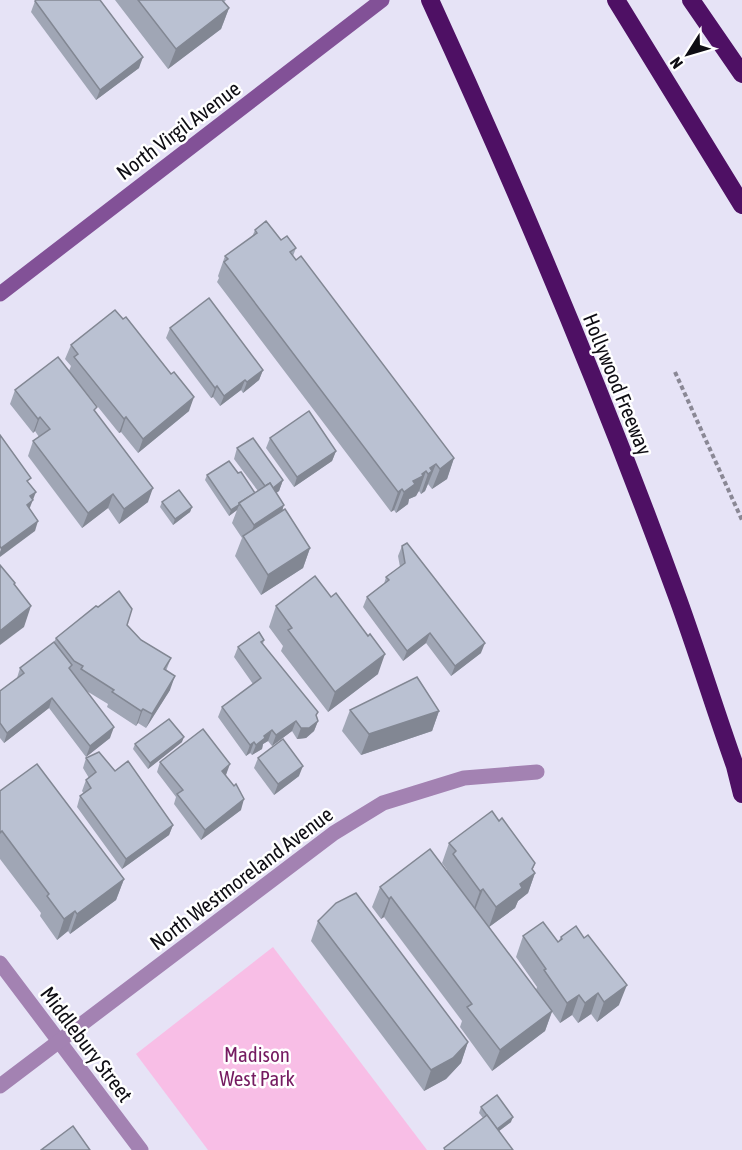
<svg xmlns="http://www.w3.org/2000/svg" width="742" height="1150" font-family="'Asap Condensed',sans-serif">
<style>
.green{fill:#f8bee6}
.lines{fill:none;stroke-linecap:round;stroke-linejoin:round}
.path{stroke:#8a8895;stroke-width:4;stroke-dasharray:4.5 3;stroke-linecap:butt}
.minor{stroke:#a382b2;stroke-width:15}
.secondary{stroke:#825197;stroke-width:15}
.motorway{stroke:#4e1064;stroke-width:18}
.wall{fill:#a0a6b5}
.shaded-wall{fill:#828793}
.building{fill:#bac1d2;stroke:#828793;stroke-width:1.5}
.labels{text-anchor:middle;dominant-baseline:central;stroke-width:5;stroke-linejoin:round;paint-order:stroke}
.street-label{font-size:21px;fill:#0e0d13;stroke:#fff}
.park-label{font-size:21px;fill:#751b61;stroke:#fff}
</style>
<rect width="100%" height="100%" fill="#e6e3f6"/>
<!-- green -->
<polygon class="green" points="273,947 427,1150 208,1150 136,1054"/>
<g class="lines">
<!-- path -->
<polyline class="path" points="675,372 742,520"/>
<!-- minor -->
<g class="minor">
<polyline points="0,963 141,1150"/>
<polyline points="0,1086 334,833 383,803 464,778 537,772"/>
</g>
<!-- secondary -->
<polyline class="secondary" points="0,294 382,0"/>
<!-- motorway -->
<g class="motorway">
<path d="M430 0C520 196 604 396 678 599 698 654 715 710 735 766L742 794"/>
<polyline points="616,0 742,205"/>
<polyline points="691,0 742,74"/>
</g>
</g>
<!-- wall -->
<g class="wall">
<polygon points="115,0 226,0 224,2 229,8 221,29 168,69"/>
<polygon points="35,1 139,68 96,100 31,12"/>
<polygon points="255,230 281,240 296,248 293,256 454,458 447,479 432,489 428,484 425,491 421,494 419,491 417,492 416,496 409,499 408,504 396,513 394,510 391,512 217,282 219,278 218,276 225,256 252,237"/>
<polygon points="170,328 263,370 259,380 243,393 241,390 220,406 213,397 211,398 166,338"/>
<polygon points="71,345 189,411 138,453 121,432 119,433 73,376 95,412 148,502 119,524 108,508 82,528 28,456 33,441 39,437 35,431 33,433 10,404 15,390 69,371 71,366 65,359"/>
<polygon points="270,438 336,451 332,461 294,487 266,448"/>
<polygon points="237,448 283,480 279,491 276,493 283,510 310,548 303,568 261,595 235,556 242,538 232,523 237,510 229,516 205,480 207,475 238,473 255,493 258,491 234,459"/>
<polygon points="162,502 192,507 190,512 173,525 160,507"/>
<polygon points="402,546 481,653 451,676 426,643 403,661 363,607 367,597 384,584 386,577 400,567 398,556"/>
<polygon points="276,606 378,674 328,712 281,651 283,646 269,627"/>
<polygon points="98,607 127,625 141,640 171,658 166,671 170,690 146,728 138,723 136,726 107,707 108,704 85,690 110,738 86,757 49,708 4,743 0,738 0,691 17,678 20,668 54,642 56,638"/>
<polygon points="264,640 263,644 317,717 318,721 314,731 306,738 297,739 292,731 272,746 268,741 263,744 262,749 252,755 250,753 246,756 218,717 222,707 253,684 234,657 238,647"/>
<polygon points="350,710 439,711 432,731 361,755 342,731"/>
<polygon points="182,742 148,769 133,749 135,744"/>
<polygon points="86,758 115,771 173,825 169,835 122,869 77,807 80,796 84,794 82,791 86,780 89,778 83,768"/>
<polygon points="258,758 299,776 274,795 254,768"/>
<polygon points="160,762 226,775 241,810 201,840 174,804 176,797 157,772"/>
<polygon points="0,791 124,879 116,900 70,934 68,931 57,940 40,916 41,913 0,859"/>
<polygon points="449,843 533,870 535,873 528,893 518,901 515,908 489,927 536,990 537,987 516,957 523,936 558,942 561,937 619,1005 597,1022 591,1014 578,1023 572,1015 560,1023 552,1012 545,1031 492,1071 460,1027 462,1021 384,917 381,919 372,907 380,887 446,871 447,870 442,863"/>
<polygon points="318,921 468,1042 461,1063 446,1079 424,1091 311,941"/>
<polygon points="481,1107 511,1122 499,1131 483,1118 479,1113"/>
</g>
<!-- shaded-wall -->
<g class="shaded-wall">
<polygon points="229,8 221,29 168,69 176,49"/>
<polygon points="143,57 139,68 96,100 100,90"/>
<polygon points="263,370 259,380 243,393 247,382"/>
<polygon points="245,380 241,390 220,406 224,396"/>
<polygon points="217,386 213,397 211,398 215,388"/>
<polygon points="194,397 189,411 138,453 143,439"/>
<polygon points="40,417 35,431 33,433 38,419"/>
<polygon points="126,417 121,432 119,433 124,419"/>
<polygon points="336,451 332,461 294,487 297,477"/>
<polygon points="454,458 447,479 432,489 440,469"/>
<polygon points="436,464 425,491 421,494 430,468"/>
<polygon points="426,471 419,491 416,496 409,499 408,504 396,513 404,492 413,481"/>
<polygon points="283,480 279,491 265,501 269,491"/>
<polygon points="153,488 148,502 119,524 124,509"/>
<polygon points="402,489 394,510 391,512 398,492"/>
<polygon points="36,492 29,510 23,515 30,496"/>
<polygon points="113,494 108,508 82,528 88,513"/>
<polygon points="239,505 237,510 229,516 231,510"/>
<polygon points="284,505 277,526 247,543 254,525"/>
<polygon points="192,507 190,512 173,525 175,519"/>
<polygon points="38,521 35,531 0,557 0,552 1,548"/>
<polygon points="310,548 303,568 261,595 268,575"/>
<polygon points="31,606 24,627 0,645 0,631"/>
<polygon points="430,633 426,643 403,661 407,651"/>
<polygon points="485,643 481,653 451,676 455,666"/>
<polygon points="385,654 378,674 328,712 335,692"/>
<polygon points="175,676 170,690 146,728 152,714"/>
<polygon points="52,698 49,708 4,743 7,733"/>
<polygon points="143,709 138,723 136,726 141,711"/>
<polygon points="439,711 432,731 361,755 369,734"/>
<polygon points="296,721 292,731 272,746 276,735"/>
<polygon points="318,721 314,731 306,738 297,739 301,728"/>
<polygon points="114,727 110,738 86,757 90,746"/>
<polygon points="272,730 268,741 263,744 262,749 252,755 256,745 264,736"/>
<polygon points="184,737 182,742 148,769 150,763"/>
<polygon points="254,742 250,753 246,756 250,745"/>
<polygon points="230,764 226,775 218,781 222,771"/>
<polygon points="303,766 299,776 274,795 278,784"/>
<polygon points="244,799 241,810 201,840 205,830"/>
<polygon points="173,825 169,835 122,869 126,859"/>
<polygon points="535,863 530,877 535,873 528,893 518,901 515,908 489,927 496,907 520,884 532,869"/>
<polygon points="124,879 116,900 70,934 77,914"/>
<polygon points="483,889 475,910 473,911 480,891"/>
<polygon points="391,897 384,917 381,919 389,899"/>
<polygon points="75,911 68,931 57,940 64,919"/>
<polygon points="627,985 619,1005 597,1022 604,1002"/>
<polygon points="598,993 591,1014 578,1023 585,1003"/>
<polygon points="579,995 572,1015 560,1023 567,1003"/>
<polygon points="552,1011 545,1031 492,1071 500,1050"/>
<polygon points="468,1042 461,1063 446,1079 424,1091 431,1070"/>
<polygon points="513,1117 511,1122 495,1134 497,1129"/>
</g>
<!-- building -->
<g class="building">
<polygon points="36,0 100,0 143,57 100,90 35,1"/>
<polygon points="138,0 222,0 229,8 176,49"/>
<polygon points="266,221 281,240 287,236 296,248 290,252 296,260 301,256 454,458 440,469 436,464 430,468 432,471 428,474 426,471 422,474 423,476 413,481 415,484 404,492 402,489 398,492 224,262 228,259 225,256 257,233 255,230"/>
<polygon points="209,298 263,370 247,382 245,380 224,396 217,386 215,388 170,328"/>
<polygon points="115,310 123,319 126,317 171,374 174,372 194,397 143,439 126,417 124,419 74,357 78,354 71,345"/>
<polygon points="58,357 97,407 94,410 153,488 124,509 113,494 88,513 33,441 50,429 40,417 38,419 15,390"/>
<polygon points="309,411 336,451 297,477 270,438"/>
<polygon points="0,435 31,478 27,481 36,492 30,496 33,500 27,505 38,521 1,548 0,546"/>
<polygon points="253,438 283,480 273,488 270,483 265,486 237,448"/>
<polygon points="229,461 238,473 241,472 255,493 239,503 239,505 231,510 207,475"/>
<polygon points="270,483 284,505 254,525 239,503"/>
<polygon points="179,490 192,507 175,519 162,502"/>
<polygon points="285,509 310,548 268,575 243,536"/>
<polygon points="407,543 485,643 455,666 430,633 407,651 367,597 389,580 386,577 405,563 402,546"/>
<polygon points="0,565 15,583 14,584 31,606 0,631"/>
<polygon points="315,576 331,597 336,593 368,636 370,634 385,654 335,692 288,630 292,628 276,606"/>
<polygon points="119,591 132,609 127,625 141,640 171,658 164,669 175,676 152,714 143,709 141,711 112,692 114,690 81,669 83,666 74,661 56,638 96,606 98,607"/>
<polygon points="259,632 264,640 261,642 318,712 316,715 318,721 309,728 301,728 296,721 276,735 272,730 264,736 265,738 256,745 254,742 250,745 222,707 261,678 238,647"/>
<polygon points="54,642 72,665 69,668 114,727 90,746 52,698 7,733 0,723 0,691 24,673 20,668"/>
<polygon points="417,677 439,711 369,734 350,710"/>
<polygon points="169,719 184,737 150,763 135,744"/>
<polygon points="203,729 230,764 222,771 234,786 236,784 244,799 205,830 177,794 183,790 160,762"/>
<polygon points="283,739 303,766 278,784 258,758"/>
<polygon points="99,752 115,771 128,761 173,825 126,859 80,796 91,788 86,780 96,772 86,758"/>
<polygon points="37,764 124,879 77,914 75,911 64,919 47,896 49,894 2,831 0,833 0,791"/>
<polygon points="492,811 499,821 502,818 535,863 532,869 535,873 520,884 522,888 496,907 483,889 480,891 453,854 456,851 449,843"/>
<polygon points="430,849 552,1011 500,1050 467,1007 472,1004 391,897 389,899 380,887"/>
<polygon points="356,893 468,1042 453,1058 431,1070 318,921 336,903"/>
<polygon points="543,922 558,942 562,939 561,937 576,926 584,938 588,935 627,985 604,1002 598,993 585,1003 579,995 567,1003 544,970 546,969 523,936"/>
<polygon points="497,1095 513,1117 497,1129 481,1107"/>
<polygon points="487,1115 513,1150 445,1150 444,1148"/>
<polygon points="73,1126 90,1150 41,1150"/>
</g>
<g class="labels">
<!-- street labels -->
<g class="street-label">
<text transform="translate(178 130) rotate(-37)">North Virgil Avenue</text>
<text transform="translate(618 384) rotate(68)">Hollywood Freeway</text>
<text transform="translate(241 878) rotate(-37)">North Westmoreland Avenue</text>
<text transform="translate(87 1044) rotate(53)">Middlebury Street</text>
</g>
<!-- park labels -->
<g class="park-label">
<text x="257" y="1054">Madison<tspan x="257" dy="24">West Park</tspan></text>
</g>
</g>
<!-- north arrow -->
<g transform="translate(688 54) rotate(233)" stroke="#ffffff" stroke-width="4.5" paint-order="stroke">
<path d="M0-4.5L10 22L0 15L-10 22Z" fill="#0e0d13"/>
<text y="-9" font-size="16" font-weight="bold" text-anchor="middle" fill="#0e0d13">N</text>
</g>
</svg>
